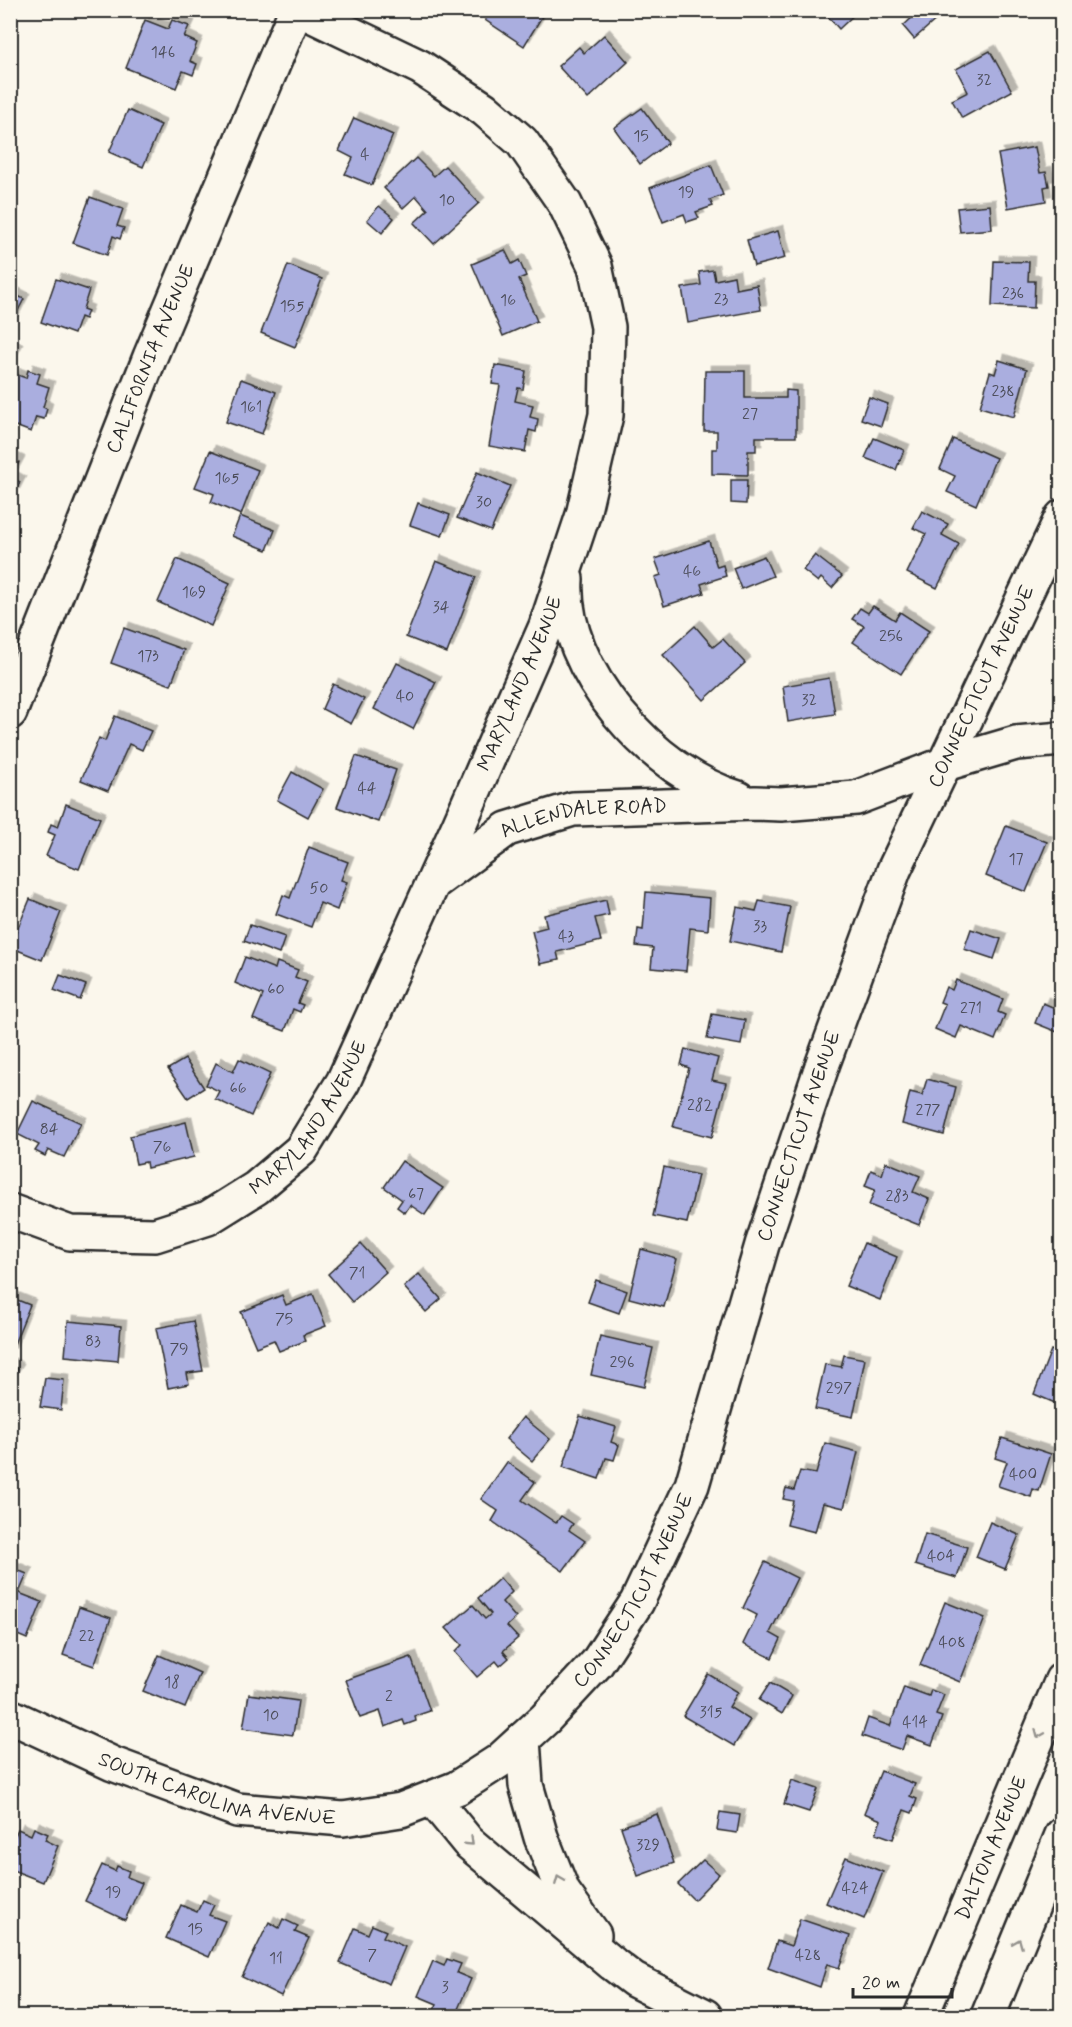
<svg xmlns="http://www.w3.org/2000/svg" width="1072" height="2027" font-family="Mynerve,sans-serif">
<style>
.building{fill:#aaaedf;stroke:#2b2b2b;stroke-width:1.5;filter:url(#shadow)}
.lines{fill:none;stroke-linecap:round;stroke-linejoin:round}
.minor-casing{stroke:#2b2b2b;stroke-width:38}
.major-casing{stroke:#2b2b2b;stroke-width:38}
.minor{stroke:#fbf7ec;stroke-width:33}
.major{stroke:#fbf7ec;stroke-width:33}
.oneway{stroke:#93918c}
.labels{text-anchor:middle;dominant-baseline:central;stroke-width:4.5;stroke-linejoin:round;paint-order:stroke}
.number-label{font-size:16px;fill:#4b4c58}
.street-label{font-size:20px;fill:#2b2b2b;stroke:#fbf7ec}
</style>
<defs>
<filter id="shadow"><feDropShadow dx="5.5" dy="-5.5" stdDeviation="0" flood-color="#0004"/></filter>
</defs>
<rect width="100%" height="100%" fill="#fbf7ec"/>
<filter id="ink" filterUnits="userSpaceOnUse"><feTurbulence type="fractalNoise" baseFrequency=".0167" numOctaves="2"/><feDisplacementMap in="SourceGraphic" scale="12" xChannelSelector="R" yChannelSelector="G"/><feConvolveMatrix kernelMatrix="1 2 1 2 8 2 1 2 1" color-interpolation-filters="sRGB"/></filter>
<g filter="url(#ink)">
<!-- building -->
<g class="building">
<polygon points="492,10 546,10 524,46 485,20"/>
<polygon points="822,10 859,10 839,29"/>
<polygon points="914,10 947,10 914,39 903,26 916,14"/>
<polygon points="145,20 168,29 172,20 189,26 184,37 197,43 190,61 197,64 193,75 183,71 176,88 126,68"/>
<polygon points="604,35 628,62 588,99 558,66 579,47 584,53"/>
<polygon points="990,51 1012,91 962,118 952,100 968,92 956,69"/>
<polygon points="642,108 668,143 640,164 614,128"/>
<polygon points="128,110 161,125 143,167 109,152"/>
<polygon points="354,118 393,135 372,185 345,174 353,158 339,151"/>
<polygon points="1035,147 1040,173 1046,172 1049,186 1044,187 1046,201 1008,208 998,154"/>
<polygon points="416,158 434,176 445,166 479,203 434,244 414,223 428,210 416,196 403,208 384,188"/>
<polygon points="711,165 723,195 710,200 713,206 696,212 699,218 687,222 684,214 663,222 650,188"/>
<polygon points="90,197 123,209 117,226 124,228 120,239 113,236 107,255 73,243"/>
<polygon points="990,205 992,229 960,232 957,208"/>
<polygon points="379,206 394,218 382,233 367,220"/>
<polygon points="778,231 785,258 754,266 747,240"/>
<polygon points="505,250 512,264 519,260 526,276 519,279 537,321 503,336 472,264"/>
<polygon points="994,261 1029,262 1028,281 1035,281 1034,308 992,306"/>
<polygon points="288,265 322,279 295,347 261,333"/>
<polygon points="713,270 715,280 734,276 736,289 757,285 761,310 688,323 682,288 701,285 699,272"/>
<polygon points="56,279 89,290 83,309 88,311 85,319 80,317 74,334 41,322"/>
<polygon points="12,293 24,299 10,326 10,297"/>
<polygon points="10,346 17,350 10,363"/>
<polygon points="999,360 1027,369 1014,417 980,407 990,372 995,374"/>
<polygon points="495,365 526,371 523,389 518,388 515,401 533,405 530,417 538,419 536,432 529,430 525,452 489,446 500,385 492,384"/>
<polygon points="28,370 40,374 37,383 49,387 43,407 47,409 44,419 36,417 31,432 10,424 10,388 15,374 26,378"/>
<polygon points="705,371 745,371 745,398 786,398 786,390 796,391 796,437 756,437 756,451 748,451 748,475 712,474 712,449 717,449 717,431 704,431"/>
<polygon points="241,379 276,392 262,434 226,422"/>
<polygon points="869,397 888,404 881,426 861,419"/>
<polygon points="874,438 904,450 896,470 865,458"/>
<polygon points="953,439 996,458 976,505 947,492 955,476 940,469"/>
<polygon points="210,451 258,470 241,515 211,502 214,494 195,487"/>
<polygon points="10,458 19,462 11,477 20,482 14,494 10,493"/>
<polygon points="477,472 510,486 491,531 457,518"/>
<polygon points="731,480 747,480 746,504 731,503"/>
<polygon points="418,503 450,515 442,536 410,525"/>
<polygon points="922,511 948,524 942,535 959,544 937,588 907,573 926,534 913,528"/>
<polygon points="240,516 275,530 267,550 232,536"/>
<polygon points="709,541 717,567 723,565 726,576 701,584 704,593 664,606 655,577 661,575 655,559"/>
<polygon points="815,555 842,576 832,588 821,578 818,582 803,570"/>
<polygon points="764,556 773,576 741,589 733,568"/>
<polygon points="177,559 230,583 211,626 158,602"/>
<polygon points="436,561 476,577 447,653 406,637"/>
<polygon points="873,606 895,620 900,612 929,631 901,674 853,642 864,626 852,619 860,608 868,613"/>
<polygon points="695,626 713,647 723,639 745,663 704,700 663,655"/>
<polygon points="124,628 184,650 171,685 111,663"/>
<polygon points="397,663 436,682 413,729 374,709"/>
<polygon points="829,678 835,714 788,722 783,686"/>
<polygon points="333,684 364,699 351,724 322,709"/>
<polygon points="115,716 151,731 142,750 129,744 108,791 81,780 99,738 105,741"/>
<polygon points="356,756 396,770 378,822 337,807"/>
<polygon points="292,772 323,789 308,817 277,800"/>
<polygon points="66,804 100,818 79,869 46,856 55,835 48,832 51,824 58,827"/>
<polygon points="1006,826 1047,842 1026,892 986,876"/>
<polygon points="309,847 348,862 341,880 347,882 337,910 320,903 311,927 276,914 283,895 290,898"/>
<polygon points="646,892 710,898 708,930 690,928 686,971 651,968 653,948 636,946 638,929 643,930"/>
<polygon points="30,899 61,912 42,960 10,947"/>
<polygon points="606,900 609,915 595,918 601,941 557,952 559,960 540,964 532,931 547,927 544,915"/>
<polygon points="759,901 790,907 781,952 730,941 737,907 756,911"/>
<polygon points="250,925 285,937 279,954 244,941"/>
<polygon points="971,929 1001,939 994,959 964,949"/>
<polygon points="245,957 275,969 277,962 298,970 295,977 307,982 298,1003 303,1005 300,1012 293,1009 285,1031 253,1019 263,995 235,983"/>
<polygon points="60,975 86,985 80,1000 54,990"/>
<polygon points="956,980 1003,999 998,1012 1005,1015 995,1040 961,1026 956,1038 935,1029 945,1004 940,1002 946,987 952,990"/>
<polygon points="1043,1003 1062,1011 1062,1034 1035,1023"/>
<polygon points="712,1014 745,1020 741,1045 707,1039"/>
<polygon points="685,1049 718,1058 712,1080 726,1083 712,1137 673,1127 689,1068 681,1065"/>
<polygon points="185,1059 204,1088 188,1098 168,1069"/>
<polygon points="239,1059 270,1074 251,1116 215,1099 219,1091 206,1085 216,1063 233,1072"/>
<polygon points="927,1079 956,1087 944,1135 902,1124 910,1092 922,1095"/>
<polygon points="33,1101 81,1123 64,1157 48,1150 45,1156 35,1151 39,1145 17,1134"/>
<polygon points="186,1122 194,1157 147,1168 146,1162 136,1164 130,1136"/>
<polygon points="402,1161 443,1188 425,1215 410,1205 405,1213 397,1207 402,1200 384,1187"/>
<polygon points="886,1162 920,1176 913,1192 929,1199 919,1225 869,1205 875,1190 865,1186 871,1170 882,1175"/>
<polygon points="664,1167 698,1175 687,1223 653,1216"/>
<polygon points="864,1243 897,1257 880,1300 846,1286"/>
<polygon points="361,1244 386,1272 352,1302 328,1274"/>
<polygon points="641,1249 677,1259 664,1307 629,1298"/>
<polygon points="419,1274 441,1299 426,1312 404,1287"/>
<polygon points="596,1280 627,1291 619,1313 588,1302"/>
<polygon points="313,1294 326,1326 303,1335 305,1341 279,1351 274,1340 256,1347 241,1312 282,1295 286,1305"/>
<polygon points="10,1297 30,1305 10,1354"/>
<polygon points="68,1321 121,1326 118,1361 65,1356"/>
<polygon points="193,1321 203,1371 187,1373 189,1384 168,1388 156,1328"/>
<polygon points="600,1336 653,1348 644,1387 591,1375"/>
<polygon points="1051,1350 1062,1354 1062,1406 1034,1394"/>
<polygon points="844,1355 865,1359 853,1417 815,1409 825,1364 841,1367"/>
<polygon points="10,1364 18,1369 10,1381"/>
<polygon points="45,1378 64,1380 61,1410 40,1407"/>
<polygon points="580,1416 616,1427 611,1442 619,1445 614,1460 606,1458 599,1479 563,1467"/>
<polygon points="523,1417 550,1439 532,1461 506,1439"/>
<polygon points="1002,1438 1051,1454 1039,1491 1033,1489 1031,1497 998,1486 1007,1462 995,1458"/>
<polygon points="825,1443 858,1452 844,1508 823,1503 815,1532 787,1525 793,1501 783,1499 786,1488 794,1490 800,1471 816,1474"/>
<polygon points="507,1462 535,1482 522,1500 556,1523 561,1516 573,1524 569,1530 585,1541 563,1571 492,1521 498,1511 481,1499"/>
<polygon points="990,1522 1019,1535 1005,1569 976,1557"/>
<polygon points="925,1534 967,1547 957,1578 915,1565"/>
<polygon points="765,1562 797,1578 770,1633 781,1639 772,1658 743,1644 757,1615 743,1608"/>
<polygon points="10,1567 27,1574 19,1593 42,1602 27,1639 10,1632"/>
<polygon points="500,1578 512,1592 502,1602 516,1618 507,1626 518,1638 503,1651 509,1658 500,1666 496,1661 477,1677 455,1652 462,1645 446,1628 473,1605 485,1619 491,1614 478,1598"/>
<polygon points="945,1602 985,1618 960,1682 920,1665"/>
<polygon points="79,1607 111,1618 94,1666 63,1655"/>
<polygon points="159,1655 200,1673 185,1708 143,1691"/>
<polygon points="411,1657 430,1711 415,1716 416,1721 405,1725 403,1720 385,1727 380,1711 360,1718 346,1680"/>
<polygon points="708,1674 738,1692 729,1707 750,1720 734,1746 683,1716"/>
<polygon points="770,1683 792,1696 782,1714 759,1700"/>
<polygon points="904,1687 929,1696 931,1690 944,1695 936,1715 942,1717 932,1745 907,1736 902,1750 862,1736 868,1718 890,1726"/>
<polygon points="249,1694 298,1701 293,1735 243,1728"/>
<polygon points="881,1771 915,1784 910,1796 917,1799 912,1813 904,1810 893,1839 876,1833 881,1820 864,1813"/>
<polygon points="792,1780 818,1789 809,1812 784,1804"/>
<polygon points="720,1812 740,1815 737,1833 717,1830"/>
<polygon points="657,1814 674,1863 638,1876 621,1827"/>
<polygon points="34,1828 48,1834 45,1840 58,1846 43,1882 10,1869 10,1846 18,1829 31,1835"/>
<polygon points="846,1857 883,1872 864,1919 826,1903"/>
<polygon points="703,1860 719,1874 694,1900 678,1884"/>
<polygon points="102,1865 115,1871 117,1866 129,1871 127,1877 142,1883 125,1920 85,1901"/>
<polygon points="203,1900 214,1905 209,1915 225,1921 209,1957 166,1938 181,1905 197,1912"/>
<polygon points="283,1919 298,1926 295,1932 309,1938 281,1996 242,1977 269,1922 279,1928"/>
<polygon points="800,1919 850,1936 839,1968 827,1964 820,1987 768,1968 777,1941 791,1946"/>
<polygon points="372,1925 386,1931 383,1937 405,1947 389,1984 340,1963 355,1928 368,1934"/>
<polygon points="447,1959 461,1964 457,1973 471,1979 455,2016 431,2016 437,2004 418,1996 433,1961 444,1966"/>
</g>
<g class="lines">
<defs>
<g id="minor">
<path d="M566 579C560 670 655 774 738 798"/>
<path id="s1" d="M10 712 150 357 296 10"/>
<path id="s2" d="M436 881 507 829 573 809 755 803 781 804 856 798 945 764 1016 743 1062 739"/>
<path id="s3" d="M10 1211 70 1233 155 1235 208 1218 256 1188 301 1150 343 1082 459 825 546 626 583 515 606 415 608 327 595 266 565 204 522 142 484 109 420 67 301 10"/>
<path id="s4" d="M10 1716 113 1764 237 1810 343 1819 401 1810 457 1788 499 1761 545 1719 597 1663 637 1602 692 1485 762 1245 823 1063 894 870 1062 517"/>
<polyline points="523,1739 526,1785 541,1837 563,1892 594,1935"/>
<polyline points="432,1798 468,1842 613,1964 634,1980 705,2016"/>
</g>
<g id="major">
<path id="s5" d="M921 2016 1062 1680"/>
<polyline points="988,2016 1062,1835"/>
</g>
</defs>
<!-- minor casing -->
<use href="#minor" class="minor-casing"/>
<!-- major casing -->
<use href="#major" class="major-casing"/>
<!-- minor -->
<use href="#minor" class="minor"/>
<!-- major -->
<use href="#major" class="major"/>
</g>
<!-- one-way arrows -->
<defs><path id="oneway-chevron" d="M-2-3.5L2.5 0L-2 3.5" fill="none" stroke-width="1.6" stroke-linecap="round" stroke-linejoin="round" transform="scale(1.5)"/></defs>
<g class="oneway">
<use href="#oneway-chevron" transform="translate(1039 1734) rotate(113)"/>
<use href="#oneway-chevron" transform="translate(470 1842) rotate(44)"/>
<use href="#oneway-chevron" transform="translate(559 1880) rotate(-112)"/>
<use href="#oneway-chevron" transform="translate(1018 1943) rotate(-68)"/>
</g>
</g>
<g class="labels">
<!-- number labels -->
<g class="number-label">
<text x="163" y="52">146</text>
<text x="984" y="80">32</text>
<text x="641" y="136">15</text>
<text x="365" y="154">4</text>
<text x="686" y="192">19</text>
<text x="447" y="200">10</text>
<text x="1013" y="293">236</text>
<text x="721" y="299">23</text>
<text x="508" y="300">16</text>
<text x="292" y="306">155</text>
<text x="1003" y="391">238</text>
<text x="251" y="407">161</text>
<text x="750" y="414">27</text>
<text x="227" y="478">165</text>
<text x="484" y="502">30</text>
<text x="692" y="571">46</text>
<text x="194" y="592">169</text>
<text x="441" y="607">34</text>
<text x="891" y="636">256</text>
<text x="148" y="656">173</text>
<text x="405" y="696">40</text>
<text x="809" y="700">32</text>
<text x="367" y="788">44</text>
<text x="1016" y="859">17</text>
<text x="319" y="888">50</text>
<text x="760" y="926">33</text>
<text x="566" y="936">43</text>
<text x="276" y="989">60</text>
<text x="971" y="1008">271</text>
<text x="238" y="1088">66</text>
<text x="700" y="1105">282</text>
<text x="928" y="1110">277</text>
<text x="49" y="1129">84</text>
<text x="162" y="1147">76</text>
<text x="416" y="1194">67</text>
<text x="897" y="1196">283</text>
<text x="357" y="1273">71</text>
<text x="284" y="1319">75</text>
<text x="93" y="1341">83</text>
<text x="179" y="1349">79</text>
<text x="622" y="1362">296</text>
<text x="839" y="1388">297</text>
<text x="1023" y="1474">400</text>
<text x="941" y="1556">404</text>
<text x="87" y="1636">22</text>
<text x="952" y="1642">408</text>
<text x="172" y="1682">18</text>
<text x="389" y="1696">2</text>
<text x="711" y="1712">315</text>
<text x="271" y="1715">10</text>
<text x="915" y="1722">414</text>
<text x="648" y="1845">329</text>
<text x="855" y="1888">424</text>
<text x="113" y="1892">19</text>
<text x="195" y="1929">15</text>
<text x="372" y="1955">7</text>
<text x="808" y="1955">428</text>
<text x="276" y="1958">11</text>
<text x="445" y="1987">3</text>
</g>
<!-- street labels -->
<g class="street-label">
<text stroke="none"><textPath href="#s1" startOffset="380">CALIFORNIA AVENUE</textPath></text>
<text stroke="none"><textPath href="#s3" startOffset="836">MARYLAND AVENUE</textPath></text>
<text stroke="none"><textPath href="#s4" startOffset="1713">CONNECTICUT AVENUE</textPath></text>
<text stroke="none"><textPath href="#s2" startOffset="166">ALLENDALE ROAD</textPath></text>
<text stroke="none"><textPath href="#s3" startOffset="350">MARYLAND AVENUE</textPath></text>
<text stroke="none"><textPath href="#s4" startOffset="1227">CONNECTICUT AVENUE</textPath></text>
<text stroke="none"><textPath href="#s4" startOffset="741">CONNECTICUT AVENUE</textPath></text>
<text stroke="none"><textPath href="#s4" startOffset="222">SOUTH CAROLINA AVENUE</textPath></text>
<text stroke="none"><textPath href="#s5" startOffset="182">DALTON AVENUE</textPath></text>
</g>
</g>
<!-- margin -->
<rect width="1072" height="2027" fill="none" stroke="#fbf7ec" stroke-width="36"/>
<rect x="18" y="18" width="1036" height="1991" fill="none" stroke="#2b2b2b" stroke-width="2" filter="url(#ink)"/>
<!-- scale -->
<path d="M853 1988v9h99v-9" fill="none" stroke="#2b2b2b" stroke-width="3"/>
<text x="862" y="1988" font-size="18" fill="#2b2b2b" stroke="#fbf7ec" stroke-width="4.5" paint-order="stroke">20 m</text>
</svg>
